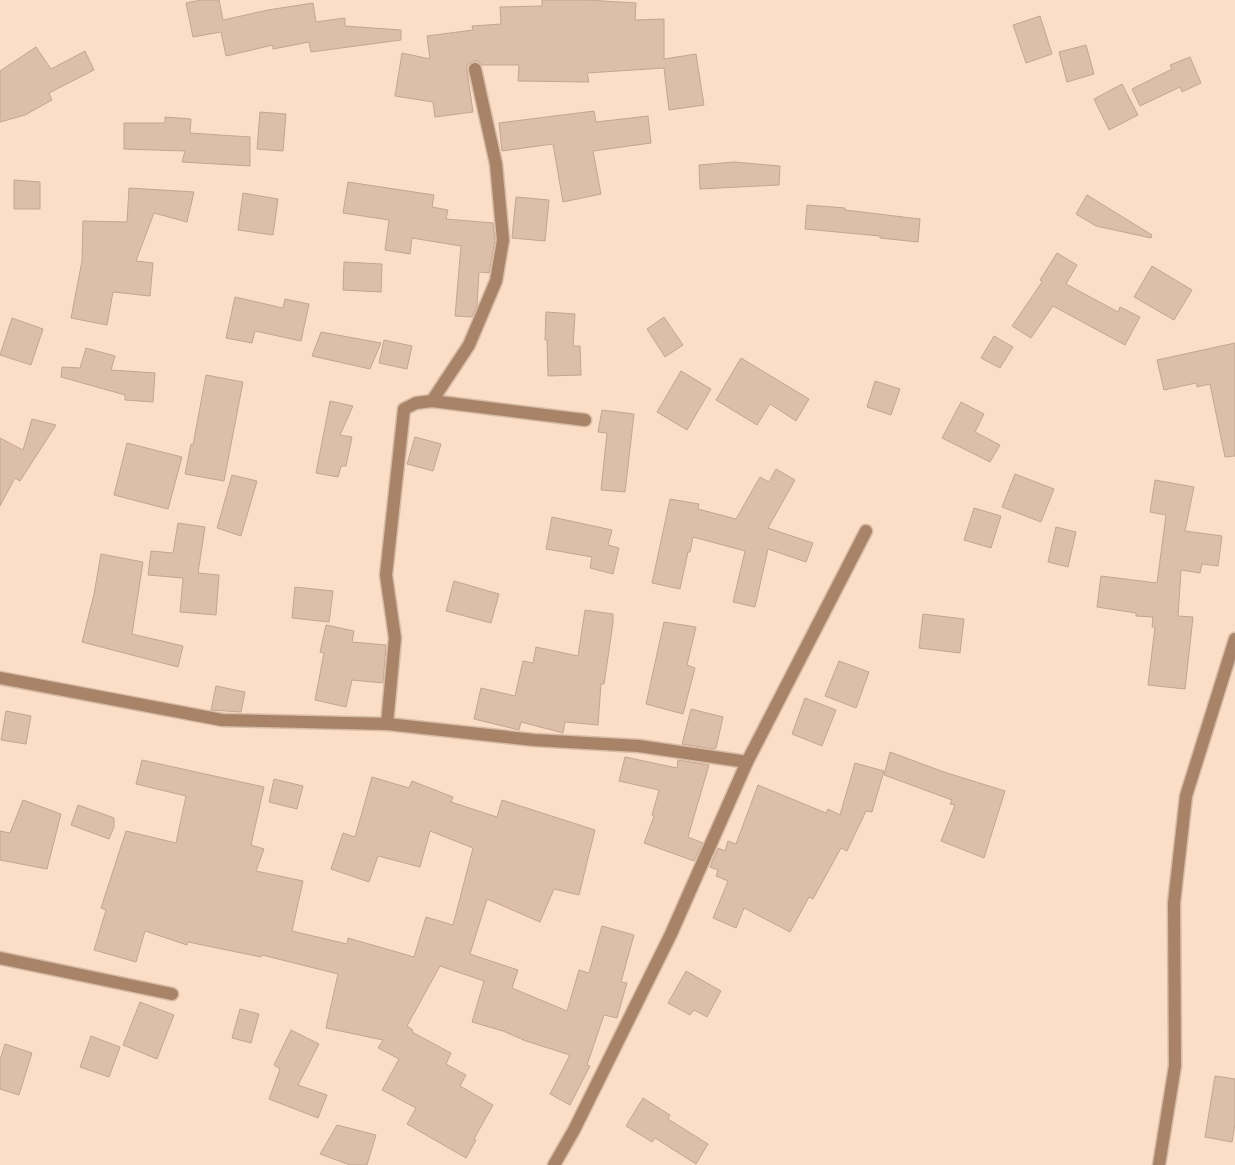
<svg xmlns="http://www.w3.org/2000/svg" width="1235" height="1165" font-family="Lato,sans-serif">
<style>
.building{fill:#ddbea8;stroke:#c4a690}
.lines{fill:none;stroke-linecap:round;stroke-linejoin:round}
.minor-casing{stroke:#d7bca7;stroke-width:15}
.minor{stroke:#a88367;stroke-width:12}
</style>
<rect width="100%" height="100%" fill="#fcddc6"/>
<!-- building -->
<g class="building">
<polygon points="201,0 219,0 223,20 268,10 313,3 316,22 345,18 345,26 401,30 401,40 311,52 309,42 273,49 273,45 226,56 221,32 193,37 186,3"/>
<polygon points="542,0 586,0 636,3 635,20 664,19 664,59 696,54 704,105 669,110 664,68 587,73 589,82 518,81 519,65 482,65 478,61 474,61 467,65 467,70 473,112 435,117 433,102 395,96 402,53 430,59 427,36 473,30 472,26 501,24 500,7 542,6"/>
<polygon points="1040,16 1052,54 1026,63 1013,25"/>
<polygon points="1086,45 1094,74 1067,82 1059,52"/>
<polygon points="36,47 51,69 85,51 94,70 49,93 52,100 25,115 0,122 0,71"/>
<polygon points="1190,57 1201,83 1182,92 1180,87 1140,106 1132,89 1172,69 1170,65"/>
<polygon points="1122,84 1138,115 1109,130 1094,99"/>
<polygon points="594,111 596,122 648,116 651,143 593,151 601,194 563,202 553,144 502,151 499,123"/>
<polygon points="260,112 286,114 283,151 257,149"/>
<polygon points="165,117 191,119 190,133 250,137 250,166 182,162 185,151 124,149 124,123 165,123"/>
<polygon points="734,162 780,166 779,185 700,189 699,165"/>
<polygon points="14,180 40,182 40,209 14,209"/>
<polygon points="348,182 434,195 432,207 448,210 446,219 493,223 495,240 489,273 479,272 477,306 472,317 455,316 461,246 412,238 410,254 385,250 389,220 343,213"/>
<polygon points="129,188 194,192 187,222 154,213 136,261 153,263 150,296 113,292 107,325 71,318 82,261 83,221 127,222"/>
<polygon points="243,193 278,199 273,235 238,230"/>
<polygon points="1087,195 1152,235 1151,238 1096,226 1076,214"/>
<polygon points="516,197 549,200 545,241 512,238"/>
<polygon points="807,205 845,208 845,210 920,219 918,242 880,238 880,236 805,229"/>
<polygon points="1057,253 1077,265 1066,284 1118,312 1120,307 1140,317 1125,345 1053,306 1031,338 1012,326 1042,282 1040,280"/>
<polygon points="344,262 382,264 381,292 343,290"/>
<polygon points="1152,266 1192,290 1174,320 1134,297"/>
<polygon points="235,297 283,308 285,299 309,304 301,341 255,331 252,343 226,338"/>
<polygon points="546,312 575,314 573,346 580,346 581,375 548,376 547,340 545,340"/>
<polygon points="664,317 683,345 665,357 647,329"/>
<polygon points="12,318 43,329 31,365 0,355"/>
<polygon points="321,332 381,343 370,369 312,356"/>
<polygon points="994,336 1013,347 1000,368 981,358"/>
<polygon points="384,340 412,346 407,369 379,363"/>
<polygon points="1235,343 1235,456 1225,457 1210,384 1197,387 1196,383 1164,390 1157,360"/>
<polygon points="86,348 115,356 111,370 155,373 153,402 125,400 125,395 61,377 62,367 80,368"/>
<polygon points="741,358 809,399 796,421 770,404 757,425 716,400"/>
<polygon points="681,371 711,389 687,430 657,412"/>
<polygon points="206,375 243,382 224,481 185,474 191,444 193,445"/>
<polygon points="875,381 900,389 891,415 867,407"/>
<polygon points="330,401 353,406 340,435 352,437 346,466 341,466 338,477 316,473"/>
<polygon points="961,402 984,414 975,432 1000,445 990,462 942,438"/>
<polygon points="602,410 634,414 625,492 601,490 607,433 598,432"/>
<polygon points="32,419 56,425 20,481 15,478 0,506 0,438 23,450"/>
<polygon points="415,437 441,444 433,471 407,464"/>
<polygon points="127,443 182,457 168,509 114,495"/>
<polygon points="776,469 795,480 768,528 813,543 806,562 768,549 755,607 733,602 745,551 693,537 690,552 688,552 680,589 652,583 670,499 699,504 698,509 736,519 760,477 769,482"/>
<polygon points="1015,474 1054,489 1041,522 1002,507"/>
<polygon points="232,475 257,481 241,536 217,528"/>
<polygon points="1155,480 1194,487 1185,531 1222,536 1218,566 1202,564 1200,573 1181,570 1178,616 1193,617 1185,689 1148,685 1155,627 1152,627 1153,617 1136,616 1136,613 1097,607 1101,576 1157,583 1166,515 1150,512"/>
<polygon points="974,508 1001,516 991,548 964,540"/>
<polygon points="552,517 612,530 608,545 619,548 613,574 590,568 592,557 546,549"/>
<polygon points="178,523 205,527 198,573 219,575 216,615 180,612 183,578 148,575 151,551 173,553"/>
<polygon points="1056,527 1076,532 1068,567 1048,562"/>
<polygon points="101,554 143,562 132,634 183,646 178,667 82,642 94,594"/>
<polygon points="454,581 499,594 491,623 446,611"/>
<polygon points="295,587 333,591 329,622 292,618"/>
<polygon points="585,610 613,614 613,623 604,684 601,684 598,725 565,722 563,733 521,722 519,730 474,719 481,688 515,696 523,661 533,663 536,647 578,656"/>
<polygon points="923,614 964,619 960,653 919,648"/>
<polygon points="664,622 696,627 687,665 695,668 683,714 646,704"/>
<polygon points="326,625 354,631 352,642 386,645 383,683 352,680 346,707 315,700 324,653 320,652"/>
<polygon points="839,661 869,672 856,708 825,696"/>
<polygon points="216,686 245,692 241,712 211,710"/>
<polygon points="805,698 836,710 822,746 792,734"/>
<polygon points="691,709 723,717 716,748 713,749 682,744"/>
<polygon points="6,711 31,716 26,744 1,740"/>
<polygon points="890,752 944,772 1005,791 984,858 941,841 955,805 950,804 952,800 884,775"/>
<polygon points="625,757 677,768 678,760 709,765 688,837 703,843 694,861 644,843 654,816 652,815 659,790 619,781"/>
<polygon points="142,760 264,787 251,845 264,849 256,871 303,881 292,931 347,944 348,938 414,957 426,917 453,925 473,848 430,831 420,867 378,856 369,882 331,869 343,833 355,837 372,777 409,788 412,781 453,797 451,802 497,817 502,800 595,830 579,895 554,889 540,922 487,899 470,954 518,970 512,988 567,1011 579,970 589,973 602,926 634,935 621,982 627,983 617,1018 604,1015 587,1065 590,1066 570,1105 550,1094 570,1055 526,1041 503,1031 472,1022 484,981 440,966 407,1026 413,1030 412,1032 451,1053 446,1064 466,1075 460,1086 493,1105 474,1139 476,1140 466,1158 407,1124 416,1108 382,1090 399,1059 378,1048 383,1040 326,1028 338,974 262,955 261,957 188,942 187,945 145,931 136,962 94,950 106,910 101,908 126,831 176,843 186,796 136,784"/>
<polygon points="855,763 884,771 872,812 866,811 847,851 841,848 813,899 809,897 790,932 744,908 736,928 713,918 728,881 716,876 718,870 710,867 718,848 725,851 728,841 736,844 758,785 826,813 828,809 840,815"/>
<polygon points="274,779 303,786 297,809 269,802"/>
<polygon points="23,800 61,814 47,869 0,860 0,831 10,833"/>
<polygon points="78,805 114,818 114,827 109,839 71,825"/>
<polygon points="686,971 721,991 707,1017 694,1010 690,1015 668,1003"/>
<polygon points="140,1002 174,1015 157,1059 123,1045"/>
<polygon points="240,1009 259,1014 251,1043 232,1038"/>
<polygon points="291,1030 319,1044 298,1085 327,1095 318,1118 269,1099 280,1069 274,1065"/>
<polygon points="91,1036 120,1047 109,1077 80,1067"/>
<polygon points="5,1044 32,1053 19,1095 0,1089 0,1060"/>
<polygon points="1215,1076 1235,1079 1235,1124 1232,1142 1205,1137"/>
<polygon points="643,1098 670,1115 668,1119 708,1144 696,1164 655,1138 652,1142 626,1126"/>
<polygon points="337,1125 376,1135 367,1165 350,1165 320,1154"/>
</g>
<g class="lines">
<defs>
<g id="minor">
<polyline points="432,401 469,345 496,281 503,240 496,164 475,69"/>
<polyline points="0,678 222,720 387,724 534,740 639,746 747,762"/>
<polyline points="387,724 395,638 386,575 404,409 416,403 432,401 585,420"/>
<polyline points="0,958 172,994"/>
<polyline points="554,1165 574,1130 671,934 747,762 866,531"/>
<polyline points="1159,1165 1175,1066 1174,903 1186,796 1235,639"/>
</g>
</defs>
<!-- minor casing -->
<use href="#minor" class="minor-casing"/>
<!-- minor -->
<use href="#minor" class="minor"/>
</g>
</svg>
